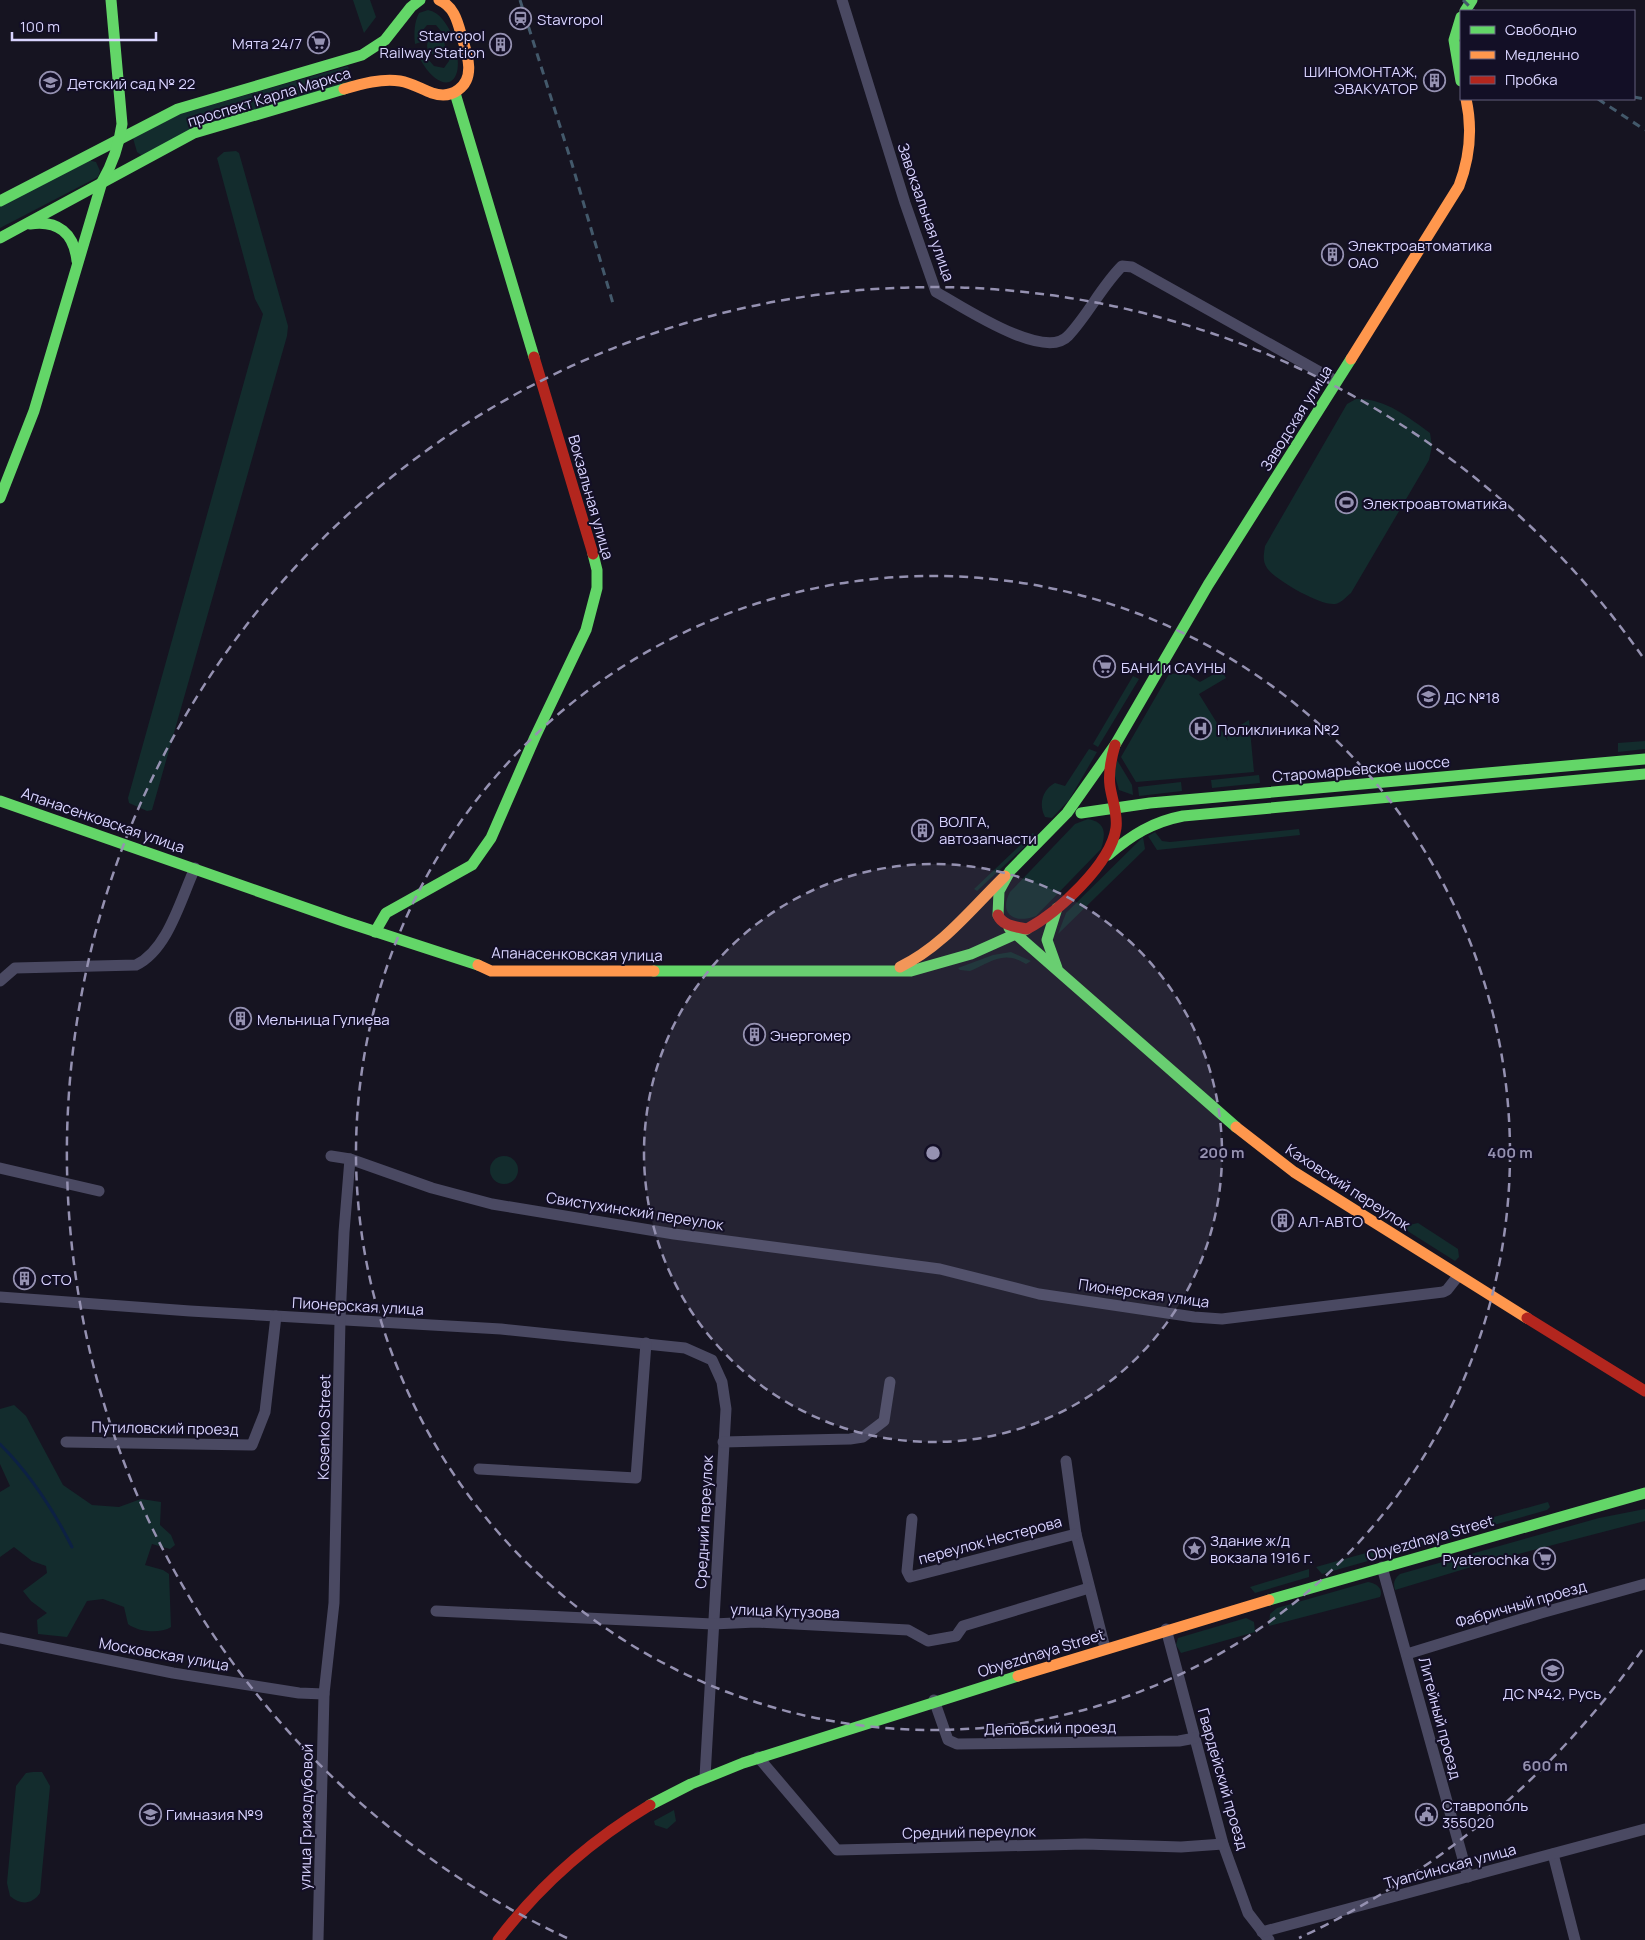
<svg xmlns="http://www.w3.org/2000/svg" width="1645" height="1940" font-family="Manrope,sans-serif">
<style>
.green{fill:#132c2d}
.lines{fill:none;stroke-linecap:round;stroke-linejoin:round}
.stream{stroke:#0d2144;stroke-width:3}
.street{stroke:#4a4962;stroke-width:11}
.fast{stroke:#63d668;stroke-width:11}
.slow{stroke:#ff974d;stroke-width:11}
.jam{stroke:#b3261e;stroke-width:11}
.rail{stroke:#43596b;stroke-width:3;stroke-dasharray:8 6;stroke-linecap:butt}
.ring{fill:none;stroke:#9591b1;stroke-width:2.5;stroke-dasharray:9 6}
.labels{text-anchor:middle;dominant-baseline:central;stroke-width:4;stroke-linejoin:round;paint-order:stroke}
.poi-label{font-size:15px;fill:#d9d4ff;stroke:#130f26;text-anchor:start}
.street-label{font-size:15px;fill:#d9d4ff;stroke:#130f26}
.centre{fill:#9591b1;stroke:#130f26;stroke-width:2.5}
.ring-label{font-size:15px;text-anchor:middle;font-weight:bold;fill:#9591b1;stroke:#130f26;stroke-width:4;stroke-linejoin:round;paint-order:stroke}
</style>
<rect width="100%" height="100%" fill="#161421"/>
<!-- green -->
<g class="green">
<polygon points="353,0 370,0 376,17 364,33"/>
<path d="M428 10C440 12 446 24 452 34L445 36 436 25H427L423 30 421 42 415 44C414 33 414 23 419 13Z"/>
<circle cx="436" cy="46" r="9"/>
<path d="M456 49C465 88 440 95 420 59L426 57 434 66 444 68 449 61 450 51Z"/>
<polygon points="348,66 352,82 141,155 137,152 133,138 180,114"/>
<polygon points="236,151 239,153 288,326 287,336 152,810 147,811 129,803 128,798 263,314 255,299 217,158 224,152"/>
<polygon points="88,160 96,162 100,171 98,177 0,228 0,206"/>
<path d="M1356 399C1385 398 1408 417 1430 433L1432 446 1429 460 1351 593C1346 597 1341 603 1335 604 1321 606 1275 580 1267 568 1262 561 1264 553 1265 546L1347 404Z"/>
<polygon points="1221,670 1226,678 1199,694 1228,741 1226,734 1249,720 1254,772 1136,782 1121,757 1169,674 1186,673 1200,682"/>
<polygon points="1133,676 1139,679 1098,747 1093,744"/>
<polygon points="1645,741 1645,749 1618,752 1618,743"/>
<path d="M1089 749 1097 752 1069 800 1052 818 1045 817C1038 804 1043 789 1055 783L1065 786Z"/>
<polygon points="1117,760 1132,785 1133,795 1119,790 1114,773"/>
<polygon points="1259,775 1260,783 1212,788 1211,780"/>
<polygon points="1181,782 1182,791 1139,796 1138,787"/>
<path d="M1088 819C1106 822 1106 834 1101 849L1036 916C1015 924 998 915 1010 892L1075 824Z"/>
<polygon points="1299,829 1300,835 1157,850 1148,836 1155,832 1162,841 1170,842"/>
<polygon points="1033,833 1036,836 977,891 974,889"/>
<polygon points="1143,837 1145,849 1058,934 1066,913"/>
<path d="M1011 952 1031 961 1026 964C1002 949 989 964 970 971L960 970 958 968 993 955Z"/>
<circle cx="504" cy="1170" r="14"/>
<polygon points="1418,1223 1458,1249 1459,1257 1455,1261 1406,1230 1409,1225"/>
<path d="M14 1405 26 1416 63 1485 92 1505 119 1507 141 1499 161 1502 160 1525 171 1535 175 1545 170 1549 152 1544 145 1565 163 1570 169 1574 171 1627C160 1634 138 1632 128 1624L124 1607 103 1599 87 1601 67 1637 38 1634 37 1620 47 1613 31 1601 23 1591 47 1573 46 1566 32 1561 14 1547 0 1557V1492L10 1486 0 1464V1409Z"/>
<polygon points="1548,1502 1550,1507 1547,1510 1483,1528 1478,1526 1476,1522"/>
<path d="M1645 1509V1521L1491 1561 1395 1590C1393 1583 1394 1579 1400 1574L1599 1518Z"/>
<polygon points="1462,1526 1463,1534 1322,1574 1316,1567"/>
<polygon points="1309,1569 1309,1577 1255,1593 1250,1587"/>
<path d="M1368 1582C1376 1583 1384 1589 1380 1597L1269 1626 1270 1614 1277 1608Z"/>
<polygon points="1246,1618 1254,1622 1255,1632 1181,1653 1176,1645 1178,1638"/>
<path d="M33 1772H42L50 1786 40 1893C32 1905 20 1905 10 1896L7 1883 16 1786 26 1773Z"/>
<polygon points="674,1810 676,1821 667,1829 655,1825 654,1821"/>
</g>
<g class="lines">
<!-- stream -->
<path class="stream" d="M0 1444C30 1474 53 1509 72 1547"/>
<!-- street -->
<g class="street">
<path d="M842 0 905 203 936 292C960 305 1044 362 1068 336 1088 315 1101 287 1122 266L1132 267 1336 381"/>
<path d="M0 981 15 968 136 965C168 950 181 898 195 868"/>
<polyline points="331,1156 350,1159 432,1188 492,1204 674,1234 940,1269 1039,1294 1194,1317 1222,1319 1443,1292 1447,1290 1458,1276"/>
<polyline points="0,1168 99,1191"/>
<polyline points="0,1297 190,1311 501,1329 685,1348 712,1360 722,1382 726,1409 705,1777"/>
<polyline points="66,1442 252,1445 265,1412 276,1316"/>
<polyline points="723,1442 850,1439 863,1437 884,1421 890,1382"/>
<polyline points="1066,1461 1076,1534 1105,1648"/>
<polyline points="479,1469 636,1478 646,1343"/>
<polyline points="912,1519 907,1571 910,1577 1076,1534"/>
<polyline points="1382,1567 1468,1877"/>
<polyline points="436,1611 713,1624 756,1622 908,1630 928,1641 956,1636 963,1626 1089,1588"/>
<polyline points="1166,1629 1223,1844 1248,1913 1269,1940"/>
<polyline points="0,1638 173,1673 299,1693 324,1694"/>
<polyline points="1407,1654 1541,1613 1645,1584"/>
<polyline points="934,1700 948,1740 957,1744 1179,1741 1195,1738"/>
<polyline points="758,1757 837,1850 1085,1844 1181,1847 1223,1844"/>
<polyline points="1553,1854 1575,1940"/>
<polyline points="1262,1932 1645,1829"/>
<polyline points="318,1940 324,1694 334,1603 340,1320 344,1232 350,1159"/>
</g>
<!-- fast -->
<g class="fast">
<polyline points="1465,11 1472,0"/>
<polyline points="1461,17 1454,40 1461,81"/>
<polyline points="455,93 534,357"/>
<polyline points="0,201 178,109 362,55 385,40 411,7 420,0"/>
<path d="M30 224C58 220 74 233 77 261"/>
<polyline points="0,238 194,133 344,89"/>
<path d="M0 498 34 411 102 182C113 163 119 146 122 124L111 0"/>
<polyline points="0,801 346,922 478,965"/>
<polyline points="1081,813 1150,803 1645,759"/>
<path d="M1108 855C1132 835 1152 822 1183 816L1645 774"/>
<polyline points="1057,908 1047,940 1057,968"/>
<polyline points="998,915 999,891 1010,871 1067,813 1115,745 1208,585 1351,359"/>
<polyline points="1009,928 1236,1127"/>
<polyline points="375,932 386,913 472,865 491,838 535,737 586,630 597,588 597,570 593,554"/>
<polyline points="654,971 911,971 971,954 1027,929"/>
<polyline points="1269,1600 1645,1493"/>
<polyline points="650,1805 691,1784 743,1763 1018,1676"/>
</g>
<!-- slow -->
<g class="slow">
<path d="M344 89C361 84 382 78 400 81 412 83 421 89 432 93 441 96 450 96 458 90 477 77 466 51 461 34 457 19 453 6 439 0"/>
<path d="M1351 359 1459 186C1470 157 1473 130 1466 99"/>
<polyline points="478,965 491,971 654,971"/>
<path d="M900 967C943 946 971 909 1005 876"/>
<polyline points="1236,1127 1294,1172 1527,1318"/>
<polyline points="1018,1676 1269,1600"/>
</g>
<!-- jam -->
<g class="jam">
<polyline points="534,357 593,554"/>
<path d="M998 915C1002 926 1017 927 1027 929 1057 913 1111 864 1116 828 1118 814 1112 800 1110 786 1108 772 1111 759 1115 745"/>
<polyline points="1527,1318 1645,1391"/>
<path d="M498 1940C540 1885 590 1841 650 1805"/>
</g>
<!-- rail -->
<g class="rail">
<polyline points="520,0 572,164 614,307"/>
<polyline points="1463,0 1474,11"/>
<polyline points="1634,97 1645,99"/>
<polyline points="1598,99 1645,130"/>
</g>
</g>
<!-- distance rings -->
<circle cx="933" cy="1153" r="289" fill="#9591b1" fill-opacity=".12"/>
<g class="ring">
<circle cx="933" cy="1153" r="289"/>
<circle cx="933" cy="1153" r="577"/>
<path d="M1642 1650A866 866 0 0 1 1299 1938M567 1938A866 866 0 1 1 1642 656"/>
</g>
<!-- icons -->
<defs>
<symbol id="station-ring" viewBox="-11 -11 22 22"><circle r="9.5" fill="#130f26" stroke="#9591b1" stroke-width="1.5"/><path d="M-3-6H3Q5-6 5-4V2Q5 4 3 4L4.5 6H3L1.5 4h-3L-3 6H-4.5L-3 4Q-5 4-5 2V-4Q-5-6-3-6ZM-3.5-4v3h7v-3ZM-3.5 1v1.5H-2V1ZM2 1v1.5H3.5V1Z" fill="#9591b1"/></symbol>
<symbol id="supermarket-ring" viewBox="-11 -11 22 22"><circle r="9.5" fill="#130f26" stroke="#9591b1" stroke-width="1.5"/><path d="M-6-5.5h2.5l.6 2H6L4.5 2H-2.5L-4.4-4H-6ZM-1.5 3.2a1.3 1.3 0 1 0 .1 0ZM3 3.2a1.3 1.3 0 1 0 .1 0Z" fill="#9591b1"/></symbol>
<symbol id="building-ring" viewBox="-11 -11 22 22"><circle r="9.5" fill="#130f26" stroke="#9591b1" stroke-width="1.5"/><path d="M-4-6H4V6H1V3H-1V6H-4ZM-2.5-4.3h1.7v1.8h-1.7ZM.8-4.3h1.7v1.8H.8ZM-2.5-1h1.7V.8h-1.7ZM.8-1h1.7V.8H.8Z" fill="#9591b1"/></symbol>
<symbol id="school-ring" viewBox="-11 -11 22 22"><circle r="9.5" fill="#130f26" stroke="#9591b1" stroke-width="1.5"/><path d="M0-5L7-2L0 1L-7-2ZM-4 1L0 2.5L4 1V4Q0 6-4 4Z" fill="#9591b1"/></symbol>
<symbol id="stadium-ring" viewBox="-11 -11 22 22"><circle r="9.5" fill="#130f26" stroke="#9591b1" stroke-width="1.5"/><path d="M0-5a6.5 5 0 1 0 0 10a6.5 5 0 1 0 0-10ZM-3.5-1.8h7v3.6h-7Z" fill="#9591b1"/></symbol>
<symbol id="hospital-ring" viewBox="-11 -11 22 22"><circle r="9.5" fill="#130f26" stroke="#9591b1" stroke-width="1.5"/><path d="M-5-5h3v3.5h4V-5h3V5h-3V1.5h-4V5h-3Z" fill="#9591b1"/></symbol>
<symbol id="sight-ring" viewBox="-11 -11 22 22"><circle r="9.5" fill="#130f26" stroke="#9591b1" stroke-width="1.5"/><path d="M0-6L1.8-2.2L6-1.7L2.9 1.2L3.7 5.4L0 3.3L-3.7 5.4L-2.9 1.2L-6-1.7L-1.8-2.2Z" fill="#9591b1"/></symbol>
<symbol id="civic-ring" viewBox="-11 -11 22 22"><circle r="9.5" fill="#130f26" stroke="#9591b1" stroke-width="1.5"/><path d="M-.6-6.5H3V-4.5H.6V-3L4-1V1h2V6H-6V1h2V-1L-.6-3ZM-1.2 2.5V6h2.4V2.5Z" fill="#9591b1"/></symbol>
</defs>
<g fill-rule="evenodd">
<use href="#station-ring" x="508" y="6" width="25" height="25"/>
<use href="#supermarket-ring" x="306" y="30" width="25" height="25"/>
<use href="#building-ring" x="488" y="32" width="25" height="25"/>
<use href="#building-ring" x="1422" y="68" width="25" height="25"/>
<use href="#school-ring" x="38" y="70" width="25" height="25"/>
<use href="#building-ring" x="1320" y="242" width="25" height="25"/>
<use href="#stadium-ring" x="1334" y="490" width="25" height="25"/>
<use href="#supermarket-ring" x="1092" y="654" width="25" height="25"/>
<use href="#school-ring" x="1416" y="684" width="25" height="25"/>
<use href="#hospital-ring" x="1188" y="716" width="25" height="25"/>
<use href="#building-ring" x="910" y="818" width="25" height="25"/>
<use href="#building-ring" x="228" y="1006" width="25" height="25"/>
<use href="#building-ring" x="742" y="1022" width="25" height="25"/>
<use href="#building-ring" x="1270" y="1208" width="25" height="25"/>
<use href="#building-ring" x="12" y="1266" width="25" height="25"/>
<use href="#sight-ring" x="1182" y="1536" width="25" height="25"/>
<use href="#supermarket-ring" x="1532" y="1546" width="25" height="25"/>
<use href="#school-ring" x="1540" y="1658" width="25" height="25"/>
<use href="#school-ring" x="138" y="1802" width="25" height="25"/>
<use href="#civic-ring" x="1414" y="1802" width="25" height="25"/>
</g>
<g class="labels">
<!-- poi labels -->
<g class="poi-label">
<text x="537" y="19">Stavropol</text>
<text x="485" y="35" text-anchor="end">Stavropol<tspan x="485" dy="17">Railway Station</tspan></text>
<text x="302" y="43" text-anchor="end">Мята 24/7</text>
<text x="1418" y="71" text-anchor="end">ШИНОМОНТАЖ,<tspan x="1418" dy="17">ЭВАКУАТОР</tspan></text>
<text x="67" y="83">Детский сад № 22</text>
<text x="1348" y="245">Электроавтоматика<tspan x="1348" dy="17">ОАО</tspan></text>
<text x="1363" y="503">Электроавтоматика</text>
<text x="1121" y="667">БАНИ и САУНЫ</text>
<text x="1444" y="697">ДС №18</text>
<text x="1217" y="729">Поликлиника №2</text>
<text x="939" y="821">ВОЛГА,<tspan x="939" dy="17">автозапчасти</tspan></text>
<text x="257" y="1019">Мельница Гулиева</text>
<text x="770" y="1035">Энергомер</text>
<text x="1298" y="1221">АЛ-АВТО</text>
<text x="41" y="1279">СТО</text>
<text x="1210" y="1540">Здание ж/д<tspan x="1210" dy="17">вокзала 1916 г.</tspan></text>
<text x="1529" y="1559" text-anchor="end">Pyaterochka</text>
<text x="1552" y="1693" text-anchor="middle">ДС №42, Русь</text>
<text x="1442" y="1805">Ставрополь<tspan x="1442" dy="17">355020</tspan></text>
<text x="166" y="1814">Гимназия №9</text>
</g>
<!-- street labels -->
<g class="street-label">
<text transform="translate(269 97) rotate(-17)">проспект Карла Маркса</text>
<text transform="translate(926 212) rotate(71)">Завокзальная улица</text>
<text transform="translate(1296 418) rotate(-58)">Заводская улица</text>
<text transform="translate(591 497) rotate(74)">Вокзальная улица</text>
<text transform="translate(1361 769) rotate(-5)">Старомарьевское шоссе</text>
<text transform="translate(103 820) rotate(19)">Апанасенковская улица</text>
<text transform="translate(577 954) rotate(1)">Апанасенковская улица</text>
<text transform="translate(1348 1187) rotate(33)">Каховский переулок</text>
<text transform="translate(635 1211) rotate(9)">Свистухинский переулок</text>
<text transform="translate(1144 1293) rotate(8)">Пионерская улица</text>
<text transform="translate(358 1306) rotate(3)">Пионерская улица</text>
<text transform="translate(324 1427) rotate(-89)">Kosenko Street</text>
<text transform="translate(165 1428) rotate(1)">Путиловский проезд</text>
<text transform="translate(704 1522) rotate(-87)">Средний переулок</text>
<text transform="translate(1430 1538) rotate(-16)">Obyezdnaya Street</text>
<text transform="translate(990 1540) rotate(-15)">переулок Нестерова</text>
<text transform="translate(1521 1604) rotate(-16)">Фабричный проезд</text>
<text transform="translate(785 1611) rotate(2)">улица Кутузова</text>
<text transform="translate(1041 1653) rotate(-17)">Obyezdnaya Street</text>
<text transform="translate(164 1654) rotate(10)">Московская улица</text>
<text transform="translate(1440 1718) rotate(75)">Литейный проезд</text>
<text transform="translate(1050 1728) rotate(-1)">Деповский проезд</text>
<text transform="translate(1223 1779) rotate(74)">Гвардейский проезд</text>
<text transform="translate(306 1817) rotate(-89)">улица Гризодубовой</text>
<text transform="translate(969 1832) rotate(-1)">Средний переулок</text>
<text transform="translate(1450 1866) rotate(-15)">Туапсинская улица</text>
</g>
</g>
<circle cx="933" cy="1153" r="8" class="centre"/>
<g class="ring-label">
<text x="1222" y="1158">200 m</text>
<text x="1510" y="1158">400 m</text>
<text x="1545" y="1771">600 m</text>
</g>
<!-- legend -->
<rect x="1460" y="10" width="175" height="90" fill="#130f26" stroke="#625e7d"/>
<rect x="1470" y="26" width="25" height="8" fill="#63d668" stroke="#625e7d"/>
<text x="1505" y="35" font-size="15" fill="#d9d4ff">Свободно</text>
<rect x="1470" y="51" width="25" height="8" fill="#ff974d" stroke="#625e7d"/>
<text x="1505" y="60" font-size="15" fill="#d9d4ff">Медленно</text>
<rect x="1470" y="76" width="25" height="8" fill="#b3261e" stroke="#625e7d"/>
<text x="1505" y="85" font-size="15" fill="#d9d4ff">Пробка</text>
<!-- scale -->
<path d="M12 32v8h144v-8" fill="none" stroke="#d9d4ff" stroke-width="2.5"/>
<text x="20" y="32" font-size="15" fill="#d9d4ff" stroke="#130f26" stroke-width="4" paint-order="stroke">100 m</text>
</svg>
